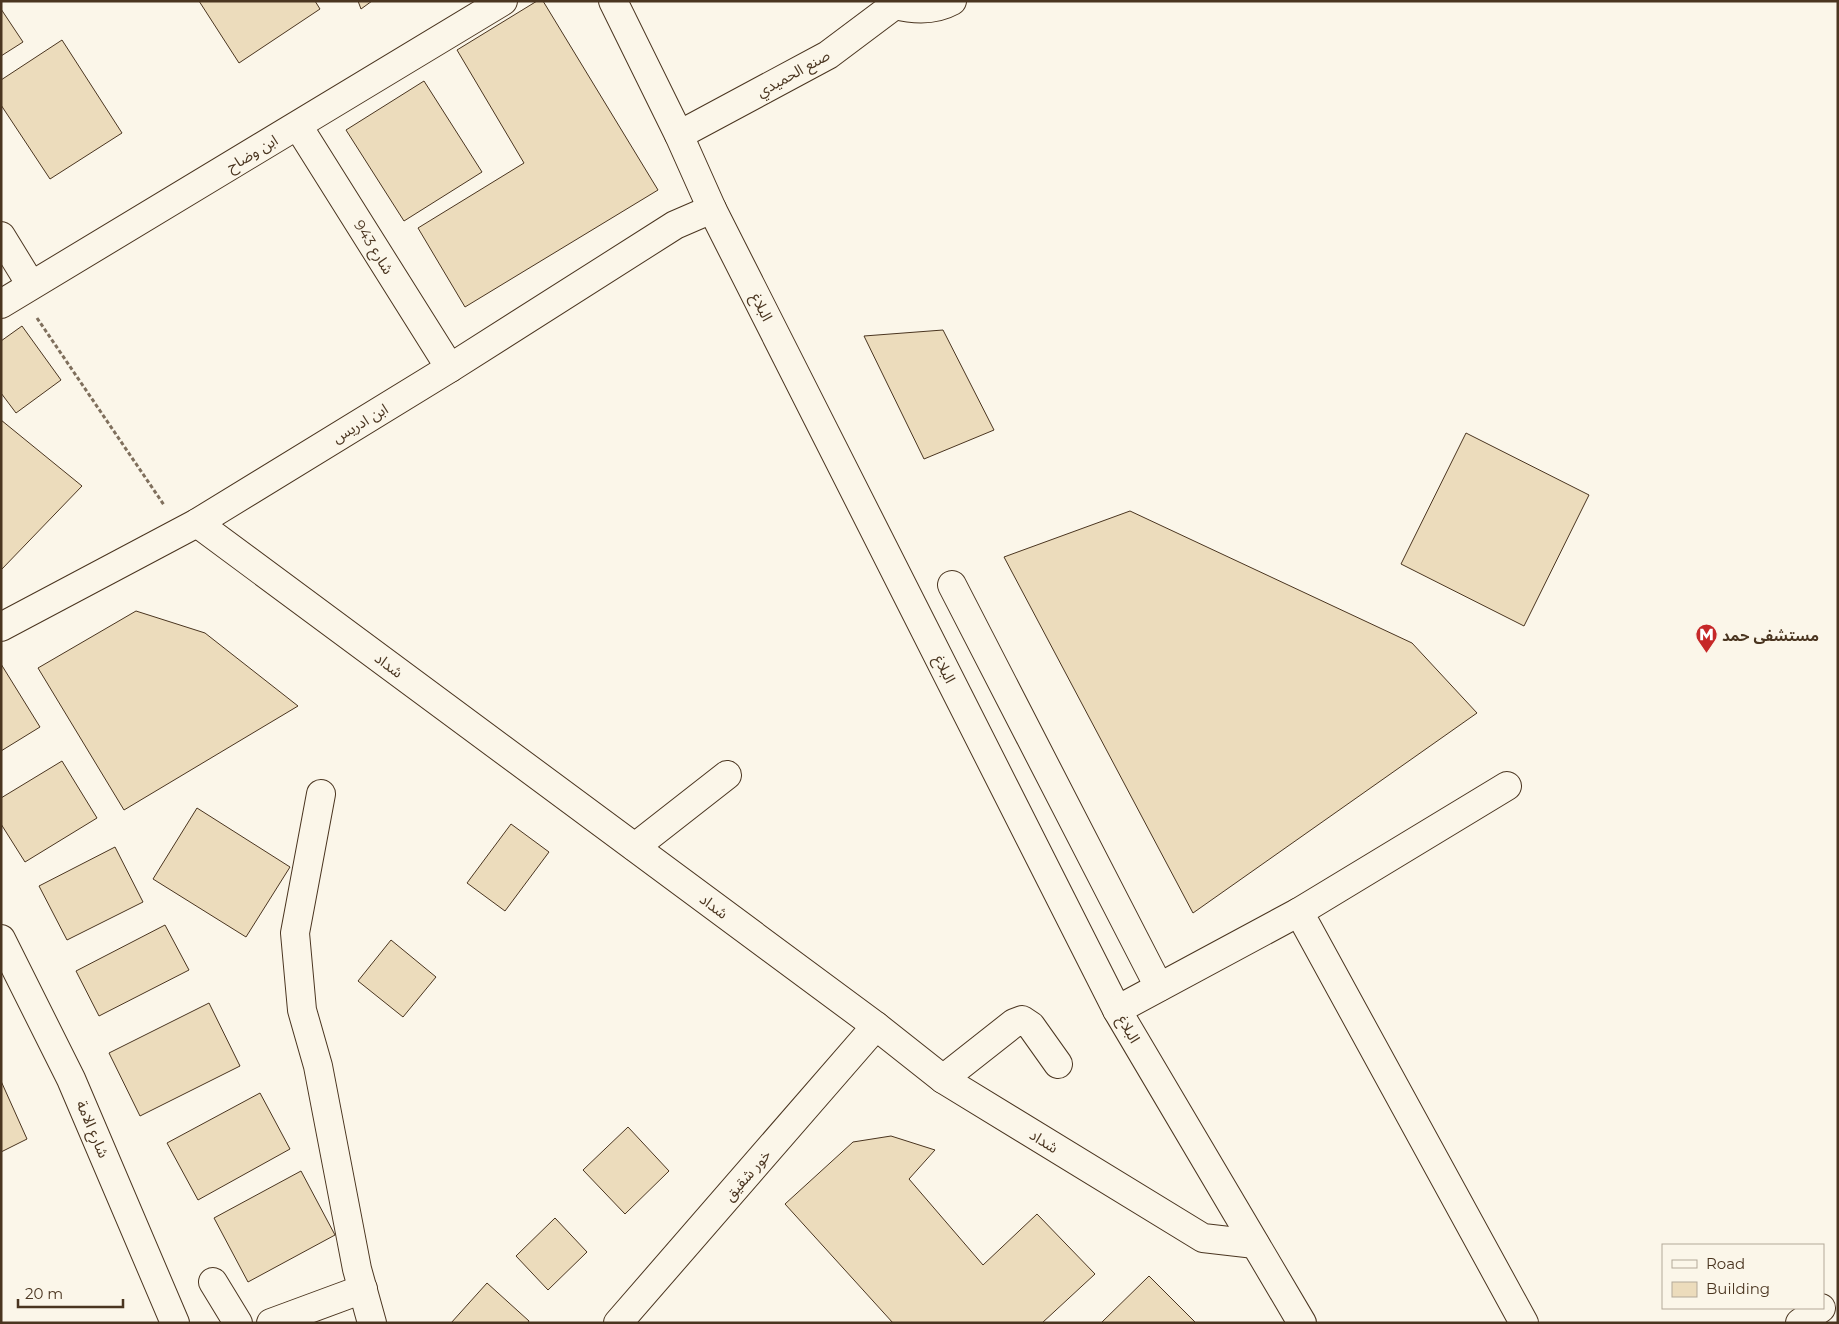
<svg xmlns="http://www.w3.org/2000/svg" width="1839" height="1324" font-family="Montserrat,'Noto Sans Arabic',sans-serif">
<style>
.building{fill:#ecdcbc;stroke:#4a3520}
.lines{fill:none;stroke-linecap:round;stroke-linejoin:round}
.minor-casing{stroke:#4a3520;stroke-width:30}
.path{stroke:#7f6f5c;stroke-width:3;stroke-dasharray:4 2.5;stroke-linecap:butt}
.minor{stroke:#fbf6e9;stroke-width:28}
.labels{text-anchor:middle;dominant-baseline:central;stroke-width:4;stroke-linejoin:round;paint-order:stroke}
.street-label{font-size:15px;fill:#4a3520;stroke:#fbf6e9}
.poi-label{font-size:15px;font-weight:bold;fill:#4a3520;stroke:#fbf6e9;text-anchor:start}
</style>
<rect width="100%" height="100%" fill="#fbf6e9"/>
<!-- building -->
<g class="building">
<polygon points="199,1 315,1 320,9 239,63"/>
<polygon points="358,1 372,1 361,9"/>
<polygon points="537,1 543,1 658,190 465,307 418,228 524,163 457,50"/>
<polygon points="1,9 23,42 1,56"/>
<polygon points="62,40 122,133 50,179 1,105 1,80"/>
<polygon points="424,81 482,172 404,221 346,130"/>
<polygon points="22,326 61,380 16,413 1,393 1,341"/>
<polygon points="943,330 994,430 924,459 864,336"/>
<polygon points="1,420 82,486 1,570"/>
<polygon points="1466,433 1589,495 1524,626 1401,564"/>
<polygon points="1130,511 1412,643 1477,713 1193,913 1004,557"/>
<polygon points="136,611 205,633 298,706 124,810 38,668"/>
<polygon points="1,664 40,727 1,751"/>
<polygon points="62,761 97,818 25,862 1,824 1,798"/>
<polygon points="197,808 290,867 246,937 153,879"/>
<polygon points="511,824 549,852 505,911 467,883"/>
<polygon points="115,847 143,902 67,940 39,886"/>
<polygon points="165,925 189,970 99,1016 76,971"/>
<polygon points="391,940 436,977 403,1017 358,981"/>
<polygon points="209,1003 240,1066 140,1116 109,1053"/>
<polygon points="1,1081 27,1139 1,1152"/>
<polygon points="260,1093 290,1149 198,1200 167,1143"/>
<polygon points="628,1127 669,1171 625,1214 583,1170"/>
<polygon points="891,1136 935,1150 909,1179 983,1265 1037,1214 1095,1274 1042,1323 893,1323 785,1204 853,1142"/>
<polygon points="301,1171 335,1235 248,1282 214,1218"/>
<polygon points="555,1218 587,1252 548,1290 516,1256"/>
<polygon points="1149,1276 1196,1323 1101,1323"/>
<polygon points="487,1283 529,1321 528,1323 451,1323"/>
</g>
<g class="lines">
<defs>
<g id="minor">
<polyline points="613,1 679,135 712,209 1117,1010 1302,1323"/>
<path d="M895 5C915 10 934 11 952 1"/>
<polyline points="298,126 450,368"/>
<polyline points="679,135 828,55 900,1"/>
<polyline points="1,236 31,285"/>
<polyline points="1,304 503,1"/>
<polyline points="197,523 876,1026 943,1079 1203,1238 1255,1244"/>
<polyline points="952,585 1159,987"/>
<polyline points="1,627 197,523 450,368 675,225 712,209"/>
<polyline points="1507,786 1299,912 1524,1323"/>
<polyline points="321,794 295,933 302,1010 318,1066 357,1269 372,1323"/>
<polyline points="635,847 727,775"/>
<polyline points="1,939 71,1079 175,1323"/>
<polyline points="1117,1010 1299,912"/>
<polyline points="943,1079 1014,1023 1022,1020 1031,1026 1058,1064"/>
<polyline points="213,1282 238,1323"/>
<polyline points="271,1323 363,1289"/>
<polyline points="618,1323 876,1026"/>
<polyline points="1800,1323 1821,1308"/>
</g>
</defs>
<!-- minor casing -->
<use href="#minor" class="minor-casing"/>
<!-- path -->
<polyline class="path" points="37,318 164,505"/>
<!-- minor -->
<use href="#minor" class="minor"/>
</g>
<!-- icons -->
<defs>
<symbol id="metro-pin" viewBox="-11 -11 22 30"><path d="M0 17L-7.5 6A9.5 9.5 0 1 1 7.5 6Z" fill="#c62828" stroke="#fbf6e9"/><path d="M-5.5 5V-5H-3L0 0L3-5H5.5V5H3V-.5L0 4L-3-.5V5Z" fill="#fff"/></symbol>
</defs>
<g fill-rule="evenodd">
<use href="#metro-pin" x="1694" y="622" width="25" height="34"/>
</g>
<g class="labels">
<!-- street labels -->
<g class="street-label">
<text transform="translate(793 73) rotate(-29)">صنع الحميدي</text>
<text transform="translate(252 153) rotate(-31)">ابن وضاح</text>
<text transform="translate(374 247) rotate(58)">شارع 943</text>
<text transform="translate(762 307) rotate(63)">البلاغ</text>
<text transform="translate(360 423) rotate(-31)">ابن ادريس</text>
<text transform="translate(389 665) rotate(37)">شداد</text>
<text transform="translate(945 669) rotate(63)">البلاغ</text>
<text transform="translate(714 906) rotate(37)">شداد</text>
<text transform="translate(1129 1029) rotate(60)">البلاغ</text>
<text transform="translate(93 1129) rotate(67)">شارع الامة</text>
<text transform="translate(1044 1141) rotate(32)">شداد</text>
<text transform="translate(747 1175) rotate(-49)">خور شقيق</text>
</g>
<!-- poi labels -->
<g class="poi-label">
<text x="1722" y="635">مستشفى حمد</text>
</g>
</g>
<!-- border -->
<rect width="1839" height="1324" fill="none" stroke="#4a3520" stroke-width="5"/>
<!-- legend -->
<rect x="1662" y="1244" width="162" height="65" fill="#fbf6e9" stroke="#b4a999"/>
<rect x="1672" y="1260" width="25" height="8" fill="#fbf6e9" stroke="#b4a999"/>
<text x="1706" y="1269" font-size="15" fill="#4a3520">Road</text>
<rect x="1672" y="1282" width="25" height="15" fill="#ecdcbc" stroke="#b4a999"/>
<text x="1706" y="1294" font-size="15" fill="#4a3520">Building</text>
<!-- scale -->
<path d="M18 1299v8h105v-8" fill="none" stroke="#4a3520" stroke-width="2.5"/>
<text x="25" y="1299" font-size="15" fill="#4a3520" stroke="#fbf6e9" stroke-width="4" paint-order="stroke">20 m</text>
</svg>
